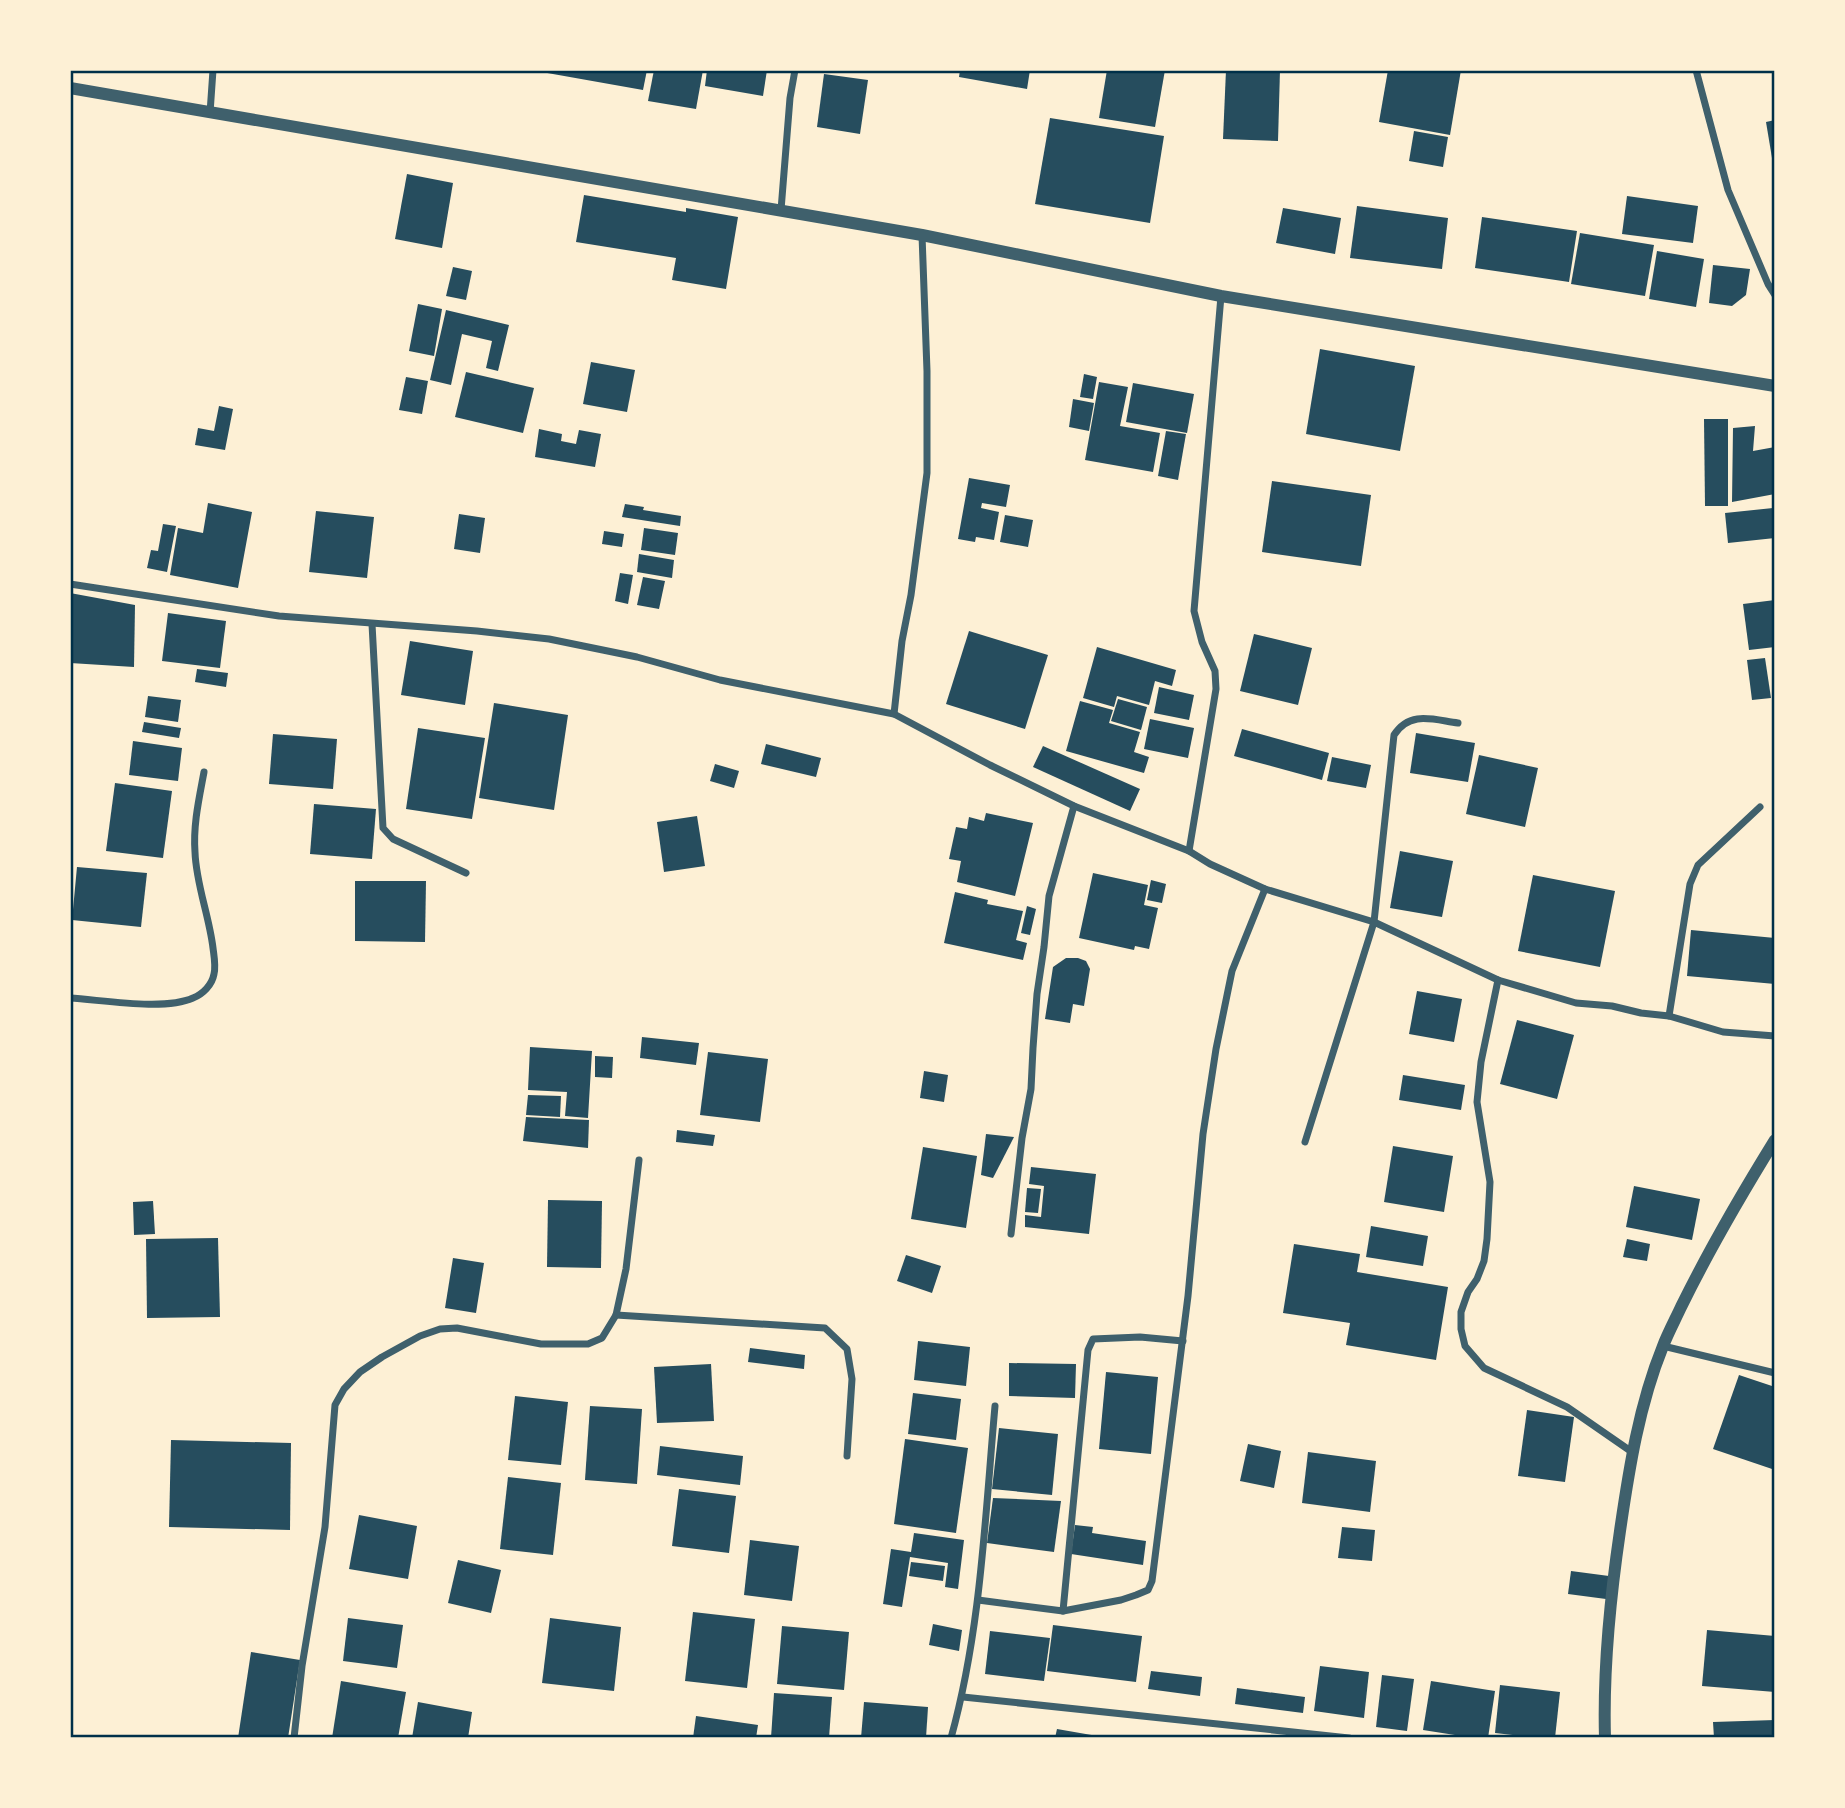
<svg xmlns="http://www.w3.org/2000/svg" width="1845" height="1808" font-family="Roboto,sans-serif">
<style>
.building{fill:#264d5e}
.lines{fill:none;stroke-linecap:round;stroke-linejoin:round}
.minor{stroke:#3f606c;stroke-width:7}
.tertiary{stroke:#3f606c;stroke-width:12}
.neatline{fill:none;stroke:#003049;stroke-width:2.5}
</style>
<rect width="100%" height="100%" fill="#fdf0d5"/>
<!-- building -->
<g class="building">
<polygon points="536,70 647,70 643,90 536,71"/>
<polygon points="654,70 703,70 696,109 648,101"/>
<polygon points="707,70 767,70 763,96 705,86"/>
<polygon points="960,70 1030,70 1027,89 959,77"/>
<polygon points="1107,70 1165,70 1155,127 1099,118"/>
<polygon points="1226,70 1280,70 1278,141 1223,139"/>
<polygon points="1388,70 1461,70 1450,135 1379,122"/>
<polygon points="824,74 868,80 860,134 817,127"/>
<polygon points="1050,118 1164,136 1150,223 1035,204"/>
<polygon points="1775,120 1775,157 1772,158 1766,122"/>
<polygon points="1414,131 1448,137 1443,167 1409,161"/>
<polygon points="407,174 453,183 442,248 395,239"/>
<polygon points="584,195 686,212 686,208 738,217 726,289 672,280 676,258 576,242"/>
<polygon points="1627,196 1698,206 1693,243 1622,234"/>
<polygon points="1357,206 1448,218 1442,269 1350,258"/>
<polygon points="1283,208 1341,218 1335,254 1276,243"/>
<polygon points="1482,217 1577,231 1569,282 1475,268"/>
<polygon points="1580,233 1654,245 1645,296 1571,284"/>
<polygon points="1657,251 1704,259 1696,307 1649,299"/>
<polygon points="1713,265 1750,269 1746,295 1732,306 1709,303"/>
<polygon points="453,267 472,271 466,300 446,296"/>
<polygon points="418,304 442,309 434,356 409,351"/>
<polygon points="446,310 509,325 498,371 486,368 492,341 462,334 451,385 430,380"/>
<polygon points="1320,349 1415,366 1400,451 1306,434"/>
<polygon points="591,362 635,370 627,412 583,404"/>
<polygon points="466,372 534,388 523,433 455,417"/>
<polygon points="1084,374 1097,377 1093,399 1080,397"/>
<polygon points="406,377 428,381 422,414 399,410"/>
<polygon points="1099,382 1128,387 1120,426 1160,433 1153,472 1085,460"/>
<polygon points="1133,383 1194,394 1187,433 1126,422"/>
<polygon points="1073,399 1094,403 1089,431 1069,427"/>
<polygon points="219,406 233,409 225,450 195,445 198,428 214,431"/>
<polygon points="1704,419 1728,419 1728,506 1705,506"/>
<polygon points="1755,426 1753,451 1775,447 1775,494 1732,502 1733,428"/>
<polygon points="539,429 562,434 561,441 576,444 579,430 601,434 595,467 535,457"/>
<polygon points="1166,431 1186,434 1178,480 1158,476"/>
<polygon points="969,478 1010,485 1006,507 982,503 981,508 999,512 994,540 976,537 975,542 958,539"/>
<polygon points="1272,481 1371,495 1361,566 1262,552"/>
<polygon points="208,503 252,512 238,588 170,575 178,528 203,533"/>
<polygon points="625,504 644,507 643,510 681,516 680,526 622,517"/>
<polygon points="1773,508 1775,538 1728,543 1725,513"/>
<polygon points="316,511 374,517 367,578 309,572"/>
<polygon points="459,514 485,518 480,553 454,549"/>
<polygon points="1005,515 1033,520 1028,547 1000,542"/>
<polygon points="163,524 176,526 167,572 147,568 151,550 158,551"/>
<polygon points="644,528 678,533 675,555 641,550"/>
<polygon points="604,531 624,534 622,547 602,544"/>
<polygon points="639,554 674,560 672,578 637,572"/>
<polygon points="620,573 633,575 628,604 615,601"/>
<polygon points="643,577 665,581 659,609 637,605"/>
<polygon points="70,593 135,605 134,667 70,663"/>
<polygon points="1775,600 1775,647 1749,650 1743,604"/>
<polygon points="168,613 226,621 220,668 162,661"/>
<polygon points="969,631 1048,655 1025,729 946,704"/>
<polygon points="1254,634 1312,648 1298,705 1240,691"/>
<polygon points="410,641 473,651 465,705 401,695"/>
<polygon points="1097,647 1176,670 1172,686 1155,681 1149,705 1117,696 1114,707 1083,698"/>
<polygon points="1765,658 1771,698 1752,700 1747,660"/>
<polygon points="197,669 228,673 226,687 195,682"/>
<polygon points="1159,687 1194,695 1189,720 1154,713"/>
<polygon points="148,696 181,700 178,722 145,717"/>
<polygon points="1118,699 1147,707 1141,730 1111,721"/>
<polygon points="1080,701 1113,710 1109,723 1140,732 1134,752 1149,757 1144,773 1066,751"/>
<polygon points="494,703 568,715 554,810 479,798"/>
<polygon points="1150,719 1194,728 1188,758 1144,749"/>
<polygon points="144,722 181,728 179,738 142,732"/>
<polygon points="418,728 485,738 472,819 406,809"/>
<polygon points="1242,729 1329,753 1322,780 1234,756"/>
<polygon points="1416,733 1475,743 1468,782 1410,773"/>
<polygon points="273,734 337,739 333,789 269,784"/>
<polygon points="133,741 182,748 178,781 129,775"/>
<polygon points="766,744 821,758 816,777 761,764"/>
<polygon points="1043,746 1140,789 1130,811 1033,767"/>
<polygon points="1479,755 1538,768 1525,827 1466,814"/>
<polygon points="1332,757 1371,765 1366,788 1327,781"/>
<polygon points="715,764 739,771 734,788 710,781"/>
<polygon points="115,783 172,791 163,858 106,851"/>
<polygon points="314,804 376,809 372,859 310,854"/>
<polygon points="986,813 1033,823 1015,896 957,882 961,861 949,859 956,827 967,829 969,817 984,821"/>
<polygon points="697,816 705,866 664,872 657,822"/>
<polygon points="1400,851 1453,861 1442,917 1390,908"/>
<polygon points="77,867 147,873 141,927 72,920"/>
<polygon points="1093,873 1148,885 1144,905 1158,908 1149,949 1135,946 1134,950 1079,938"/>
<polygon points="1533,875 1615,891 1600,967 1518,951"/>
<polygon points="1151,880 1166,884 1162,903 1147,900"/>
<polygon points="355,881 426,881 425,942 355,941"/>
<polygon points="955,892 988,900 987,904 1023,911 1016,940 1027,943 1023,960 944,943"/>
<polygon points="1027,906 1036,909 1030,935 1021,933"/>
<polygon points="1691,930 1775,938 1775,984 1687,976"/>
<polygon points="1066,958 1078,958 1086,961 1090,969 1084,1006 1073,1004 1070,1023 1045,1019 1053,967"/>
<polygon points="1417,991 1462,999 1454,1042 1409,1034"/>
<polygon points="1517,1020 1574,1035 1557,1099 1500,1084"/>
<polygon points="642,1037 699,1043 696,1065 640,1058"/>
<polygon points="530,1047 592,1051 588,1118 565,1116 567,1092 528,1090"/>
<polygon points="708,1052 768,1059 760,1122 700,1115"/>
<polygon points="595,1056 613,1057 612,1078 595,1077"/>
<polygon points="924,1071 948,1075 944,1102 920,1098"/>
<polygon points="1403,1075 1465,1085 1461,1110 1399,1100"/>
<polygon points="528,1095 561,1096 560,1117 526,1115"/>
<polygon points="526,1117 589,1120 588,1148 523,1141"/>
<polygon points="677,1130 715,1135 713,1146 676,1142"/>
<polygon points="986,1134 1014,1137 993,1178 981,1175"/>
<polygon points="1393,1146 1453,1156 1444,1212 1384,1202"/>
<polygon points="923,1147 977,1156 966,1228 911,1219"/>
<polygon points="1031,1167 1096,1174 1089,1234 1025,1227 1025,1215 1041,1217 1044,1186 1029,1184"/>
<polygon points="1634,1186 1700,1199 1692,1240 1626,1227"/>
<polygon points="1027,1188 1041,1189 1038,1213 1025,1212"/>
<polygon points="548,1200 602,1201 601,1268 547,1267"/>
<polygon points="153,1201 155,1234 134,1235 133,1202"/>
<polygon points="1371,1226 1428,1236 1423,1266 1366,1257"/>
<polygon points="218,1238 220,1317 147,1318 146,1239"/>
<polygon points="1627,1239 1650,1244 1647,1261 1623,1257"/>
<polygon points="1294,1244 1360,1254 1357,1272 1448,1287 1436,1360 1346,1345 1350,1323 1283,1313"/>
<polygon points="906,1255 941,1266 932,1293 897,1281"/>
<polygon points="453,1258 484,1263 476,1313 445,1308"/>
<polygon points="918,1341 970,1347 966,1386 914,1380"/>
<polygon points="750,1348 805,1355 804,1369 748,1362"/>
<polygon points="1009,1363 1076,1364 1075,1398 1009,1396"/>
<polygon points="711,1364 714,1421 657,1423 654,1367"/>
<polygon points="1106,1372 1158,1377 1151,1454 1099,1449"/>
<polygon points="1739,1375 1775,1387 1775,1470 1713,1449"/>
<polygon points="913,1393 961,1399 956,1440 908,1434"/>
<polygon points="515,1396 568,1402 561,1465 508,1460"/>
<polygon points="590,1406 642,1409 637,1484 585,1480"/>
<polygon points="1527,1410 1574,1417 1565,1482 1518,1476"/>
<polygon points="999,1428 1058,1434 1052,1495 992,1489"/>
<polygon points="905,1439 968,1448 956,1533 894,1524"/>
<polygon points="171,1440 291,1443 290,1530 169,1527"/>
<polygon points="1248,1444 1281,1451 1274,1488 1240,1481"/>
<polygon points="660,1446 743,1456 740,1485 657,1475"/>
<polygon points="1308,1452 1376,1461 1370,1512 1302,1503"/>
<polygon points="508,1477 561,1483 553,1555 500,1549"/>
<polygon points="679,1489 736,1496 729,1553 672,1546"/>
<polygon points="993,1498 1061,1501 1054,1552 987,1543"/>
<polygon points="359,1515 417,1526 408,1579 349,1569"/>
<polygon points="1075,1525 1093,1527 1092,1533 1146,1541 1143,1565 1071,1554"/>
<polygon points="1342,1527 1375,1530 1372,1561 1338,1558"/>
<polygon points="914,1533 964,1540 958,1589 945,1587 948,1563 910,1557 902,1607 883,1604 891,1549 911,1552"/>
<polygon points="750,1540 799,1546 792,1601 744,1595"/>
<polygon points="458,1560 501,1570 491,1613 448,1603"/>
<polygon points="911,1562 945,1566 943,1581 909,1576"/>
<polygon points="1571,1571 1609,1576 1606,1599 1568,1594"/>
<polygon points="693,1612 755,1619 747,1688 685,1681"/>
<polygon points="348,1618 403,1625 397,1668 343,1661"/>
<polygon points="550,1618 621,1627 614,1691 542,1683"/>
<polygon points="933,1624 962,1630 959,1651 929,1645"/>
<polygon points="1053,1625 1142,1636 1136,1682 1047,1671"/>
<polygon points="782,1626 849,1632 844,1690 777,1684"/>
<polygon points="1707,1630 1775,1636 1775,1692 1702,1686"/>
<polygon points="990,1631 1050,1638 1044,1681 985,1674"/>
<polygon points="251,1652 300,1660 288,1738 238,1738"/>
<polygon points="1320,1666 1369,1672 1364,1718 1314,1711"/>
<polygon points="1151,1671 1202,1677 1200,1696 1148,1689"/>
<polygon points="1382,1675 1414,1679 1407,1731 1376,1727"/>
<polygon points="341,1681 406,1692 398,1738 332,1738"/>
<polygon points="1431,1681 1495,1691 1488,1738 1474,1738 1423,1730"/>
<polygon points="1500,1685 1560,1692 1555,1738 1540,1738 1495,1733"/>
<polygon points="1237,1688 1305,1697 1303,1713 1235,1704"/>
<polygon points="774,1693 832,1697 829,1738 771,1738"/>
<polygon points="418,1702 472,1712 468,1738 412,1738"/>
<polygon points="864,1702 928,1707 926,1738 861,1738"/>
<polygon points="696,1716 758,1725 756,1738 693,1738"/>
<polygon points="1775,1720 1775,1738 1714,1738 1713,1722"/>
<polygon points="1057,1729 1103,1737 1103,1738 1055,1738"/>
</g>
<g class="lines">
<!-- minor -->
<g class="minor">
<polyline points="1696,70 1728,190 1768,284 1775,295"/>
<polyline points="210,113 213,70"/>
<polyline points="781,210 790,98 795,70"/>
<polyline points="70,584 279,616 477,631 549,639 637,657 720,680 894,714 990,765 1074,806 1189,851 1210,864 1265,889 1374,922 1498,980 1576,1003 1612,1006 1641,1013 1669,1016 1723,1032 1775,1036"/>
<polyline points="372,624 383,828 393,839 466,873"/>
<polyline points="894,714 902,641 911,595 927,473 927,371 922,235"/>
<polyline points="1189,851 1216,689 1215,671 1202,642 1194,611 1221,296"/>
<polyline points="1498,980 1481,1062 1477,1102 1490,1182 1487,1239 1484,1261 1477,1279 1468,1292 1461,1312 1461,1329 1465,1346 1484,1368 1567,1407 1632,1452"/>
<path d="M70 998C103 1000 164 1011 193 998 203 994 212 985 214 974 216 966 214 956 213 948 209 915 196 884 195 852 193 825 199 799 204 772"/>
<polyline points="1669,1016 1690,884 1698,865 1760,807"/>
<path d="M1305 1142 1374 922 1394 735C1410 710 1434 720 1458 723"/>
<polyline points="1011,1234 1022,1138 1031,1089 1033,1048 1037,994 1044,947 1049,896 1074,806"/>
<polyline points="616,1315 825,1328 847,1349 852,1379 847,1456"/>
<polyline points="1663,1346 1775,1373"/>
<polyline points="978,1600 1063,1611 1121,1600 1136,1595 1148,1590 1152,1581 1188,1296 1203,1134 1216,1049 1232,971 1265,889"/>
<polyline points="1063,1611 1088,1350 1093,1339 1140,1337 1183,1341"/>
<polyline points="963,1697 1349,1738"/>
<polyline points="294,1738 302,1666 325,1527 335,1405 344,1389 360,1372 382,1357 420,1336 440,1329 457,1328 541,1344 588,1344 602,1338 616,1315 626,1269 639,1160"/>
<path d="M951 1738C981 1630 985 1517 995 1406"/>
</g>
<!-- tertiary -->
<g class="tertiary">
<polyline points="70,88 922,235 1221,296 1775,386"/>
<path d="M1605 1738C1603 1669 1610 1599 1620 1531 1629 1469 1639 1405 1663 1346 1668 1333 1675 1320 1681 1307 1709 1250 1741 1195 1775 1140"/>
</g>
</g>
<!-- border -->
<rect width="1845" height="1808" fill="none" stroke="#fdf0d5" stroke-width="144"/>
<rect x="72" y="72" width="1701" height="1664" class="neatline"/>
</svg>
